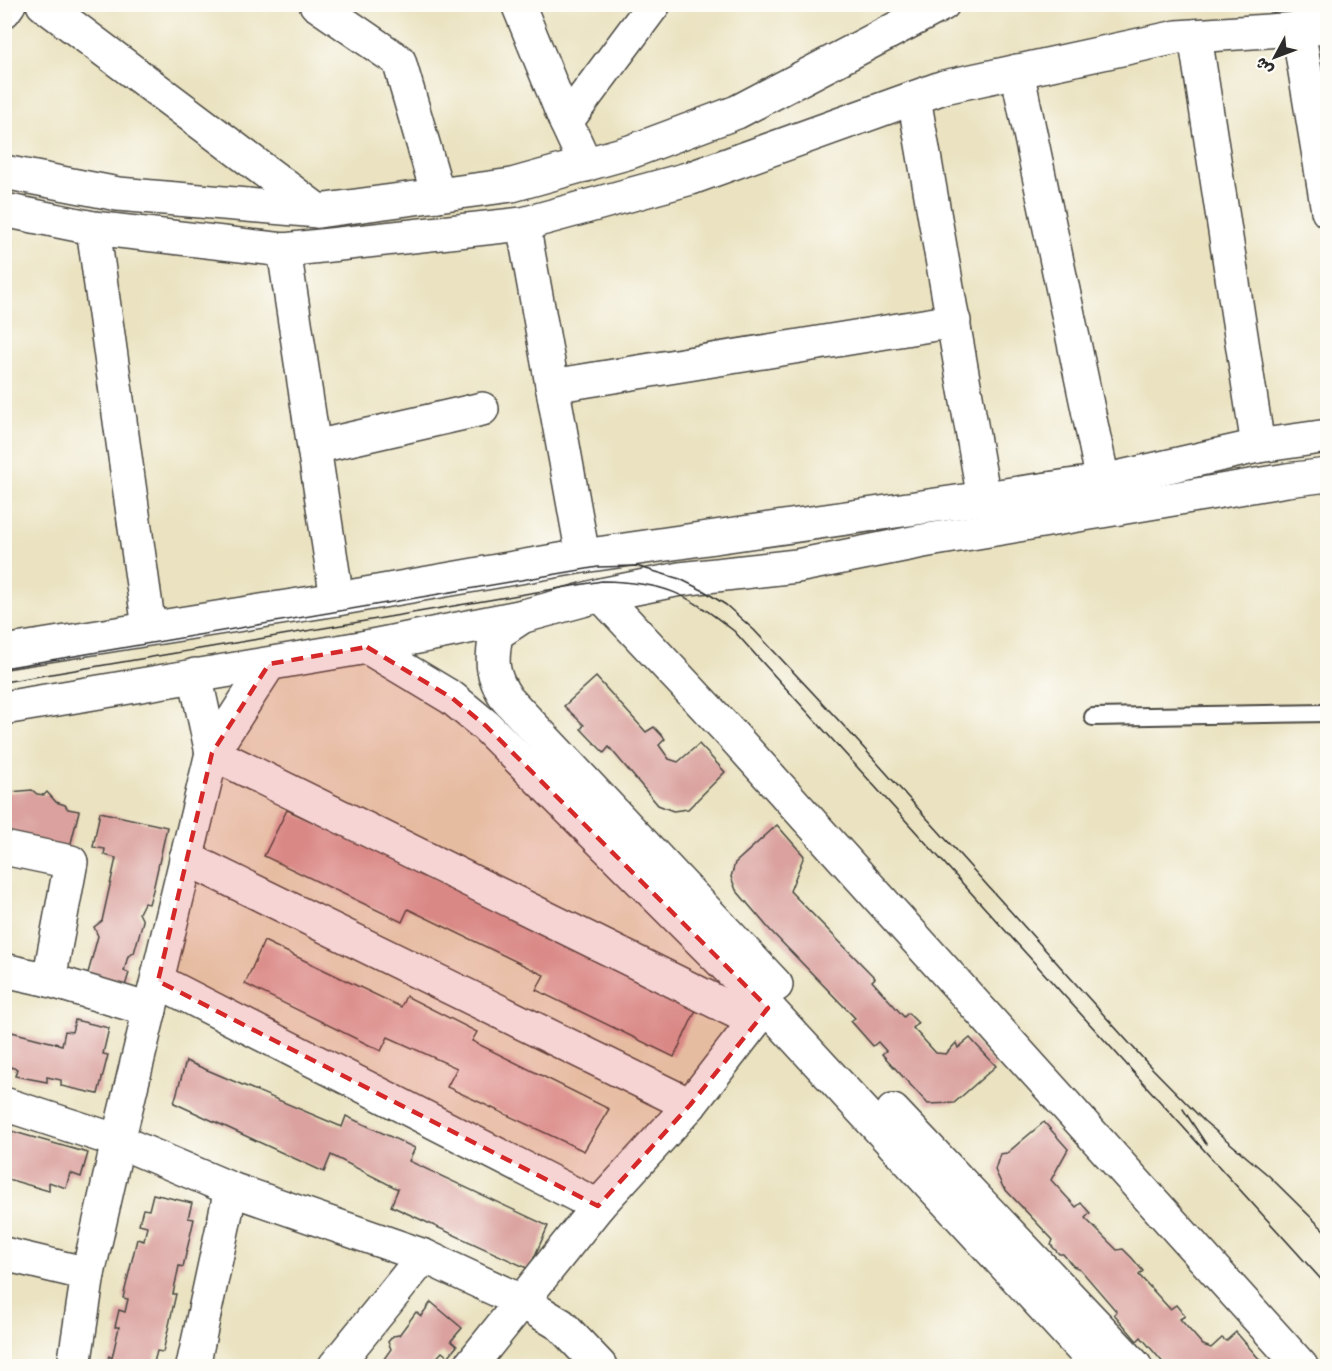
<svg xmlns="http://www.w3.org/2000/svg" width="1332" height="1371" font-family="Itim,'Playpen Sans Arabic',sans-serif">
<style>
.building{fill:#daa19e}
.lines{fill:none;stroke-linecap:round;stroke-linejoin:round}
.service-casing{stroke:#484641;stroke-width:20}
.minor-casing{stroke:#484641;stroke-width:36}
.tertiary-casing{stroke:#484641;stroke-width:36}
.service{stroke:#fff;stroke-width:16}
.minor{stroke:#fff;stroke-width:33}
.tertiary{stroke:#fff;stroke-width:33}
.tram{stroke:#2b2b2b;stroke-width:1.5}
.marked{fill:#d62828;fill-opacity:0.2;stroke:#d62828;stroke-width:4.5;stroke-dasharray:12 8;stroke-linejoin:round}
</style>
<rect width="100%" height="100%" fill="#fdfcf7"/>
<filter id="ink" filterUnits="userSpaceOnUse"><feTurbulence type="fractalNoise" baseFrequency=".0167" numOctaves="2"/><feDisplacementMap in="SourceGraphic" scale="12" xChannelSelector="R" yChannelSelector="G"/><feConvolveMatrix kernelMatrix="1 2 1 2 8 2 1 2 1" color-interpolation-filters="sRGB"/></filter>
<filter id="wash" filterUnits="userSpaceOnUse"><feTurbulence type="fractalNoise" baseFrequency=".008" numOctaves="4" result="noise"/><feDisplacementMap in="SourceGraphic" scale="24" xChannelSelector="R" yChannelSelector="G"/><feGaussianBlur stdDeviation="1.35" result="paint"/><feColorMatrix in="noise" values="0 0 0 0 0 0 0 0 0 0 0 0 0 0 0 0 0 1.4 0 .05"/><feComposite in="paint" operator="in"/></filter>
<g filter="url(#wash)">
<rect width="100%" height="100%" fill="#eae2c0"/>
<g id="blocks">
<!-- building -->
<g class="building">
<polygon points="596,677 646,732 654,727 665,739 659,745 669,759 678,762 699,744 725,772 688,809 673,811 658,805 609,747 604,753 581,729 584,725 564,706"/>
<polygon points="4,790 10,792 32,790 37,794 44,795 47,792 56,802 65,805 68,809 79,811 69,851 4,832"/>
<polygon points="287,810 425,873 698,1006 674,1057 536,990 544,975 408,909 402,922 264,856"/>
<polygon points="100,812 167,827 153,890 149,904 144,903 139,913 143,921 134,953 128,956 124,971 129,973 125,986 87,977 98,936 94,927 102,921 116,858 104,855 105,849 93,847"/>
<polygon points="777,825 804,856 790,891 875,978 872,981 904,1017 908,1013 918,1023 913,1028 936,1053 946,1054 956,1043 958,1048 970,1038 996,1066 954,1103 928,1104 882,1054 886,1051 878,1042 873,1046 851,1021 855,1018 770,930 736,890 731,877 735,863"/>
<polygon points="264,941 401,1007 406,996 477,1032 472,1041 609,1109 584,1151 447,1087 457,1068 388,1037 381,1051 245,984"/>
<polygon points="75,1020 109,1028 103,1054 108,1055 98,1094 61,1086 61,1080 47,1077 47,1082 15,1076 17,1069 4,1065 4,1030 62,1045 65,1031 72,1032"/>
<polygon points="186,1061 342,1127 346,1116 415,1148 409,1161 548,1226 529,1269 391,1206 398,1189 331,1155 324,1172 174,1103"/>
<polygon points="1044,1122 1068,1149 1051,1180 1076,1207 1081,1203 1090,1213 1085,1218 1117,1250 1123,1249 1132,1258 1143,1271 1139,1275 1170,1309 1176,1305 1185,1316 1180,1319 1203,1345 1211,1348 1222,1338 1226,1341 1236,1332 1260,1360 1253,1366 1166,1366 1141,1337 1137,1341 1114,1314 1117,1312 1080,1269 1073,1266 1063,1254 1059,1254 1051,1245 1053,1240 1003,1187 995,1170 1000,1154 1007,1153"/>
<polygon points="4,1129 88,1153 81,1177 70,1173 66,1188 49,1182 49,1191 4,1178"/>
<polygon points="153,1194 192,1203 188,1218 194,1219 183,1267 179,1266 173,1294 176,1294 163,1352 157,1351 153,1366 106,1366 109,1356 112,1358 119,1327 115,1327 119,1310 125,1312 128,1299 123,1298 137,1239 144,1241 147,1226 139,1224 143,1209 149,1210"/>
<polygon points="431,1302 462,1328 451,1341 457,1346 448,1357 442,1352 432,1363 435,1366 379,1366 391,1349 388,1342 393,1336 399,1335 416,1312 421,1316"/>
</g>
</g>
</g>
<g filter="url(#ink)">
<use href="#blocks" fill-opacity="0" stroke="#484641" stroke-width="1.5"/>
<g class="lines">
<defs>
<polyline id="service" points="1093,717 1328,713"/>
<g id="minor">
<polyline points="43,4 318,211"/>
<polyline points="316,4 399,61 438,195"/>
<polyline points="518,4 566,122 586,165"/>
<polyline points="4,11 9,4"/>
<polyline points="1298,29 1328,211"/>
<polyline points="1195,36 1258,446"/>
<polyline points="1017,71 1103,481"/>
<polyline points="914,98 984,499"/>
<polyline points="566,122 654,4"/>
<polyline points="4,172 118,194 318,211 512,185 630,152 737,112 943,4"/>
<polyline points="4,210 93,228 284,250 523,224 691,178 944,87 1177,37 1328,27"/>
<polyline points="523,224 583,556"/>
<polyline points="93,228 149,628"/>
<polyline points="284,250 337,599"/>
<polyline points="552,386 954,321"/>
<polyline points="315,447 482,409"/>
<polyline points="601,595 734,737 1301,1366"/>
<polyline points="195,675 212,753"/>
<polyline points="212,753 755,1021"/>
<polyline points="4,848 71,862 49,980"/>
<polyline points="186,858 690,1105"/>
<polyline points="4,970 49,980 150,1010"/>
<polyline points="158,981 598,1206"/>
<polyline points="4,1104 118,1141 231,1189 424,1256 523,1302 561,1325 600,1366"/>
<polyline points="4,1254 88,1274"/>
<polyline points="74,1366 88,1274 118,1141 212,753 269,664"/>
<polyline points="193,1366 231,1189"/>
<polyline points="335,1366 424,1256"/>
<polyline points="470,1366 598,1206 690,1105 755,1021 768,1008"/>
</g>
<g id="tertiary">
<path d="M523 616 496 634C491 662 491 675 507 699L776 985"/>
<polyline points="367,647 452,698 486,726 768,1008 1098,1366"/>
<polyline points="4,652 337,599 583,556 1103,481 1258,446 1328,436"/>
<polyline points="4,708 367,647 524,616 601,595 680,579 797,566 923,541 1287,480 1328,475"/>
<polyline points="893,1111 1135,1366"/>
</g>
</defs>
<!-- service casing -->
<use href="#service" class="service-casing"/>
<!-- minor casing -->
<use href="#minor" class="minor-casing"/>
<!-- tertiary casing -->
<use href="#tertiary" class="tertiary-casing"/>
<!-- service -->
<use href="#service" class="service"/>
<!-- minor -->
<use href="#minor" class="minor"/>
<!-- tertiary -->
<use href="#tertiary" class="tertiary"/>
<!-- tram -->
<g class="tram">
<polyline points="4,668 598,567 636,566 680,579 704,591 726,605 754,630 843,725 1148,1064 1204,1121 1268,1175 1328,1234"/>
<path d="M4 682 602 581C664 582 686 593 734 631L1328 1287"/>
<polyline points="1183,1109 1206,1144"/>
</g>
</g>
</g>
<!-- marked area -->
<path class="marked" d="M367 647 452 698 486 726 768 1008 690 1105 598 1206 158 981 212 753 269 664Z"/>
<!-- margin -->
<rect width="1332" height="1371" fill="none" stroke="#fdfcf7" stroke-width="24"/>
<!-- north arrow -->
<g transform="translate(1275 57) rotate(229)" stroke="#fdfcf7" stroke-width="4.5" paint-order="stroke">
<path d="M0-4.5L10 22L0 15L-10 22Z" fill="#2b2b2b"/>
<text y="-9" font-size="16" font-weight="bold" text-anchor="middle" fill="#2b2b2b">ش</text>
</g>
</svg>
